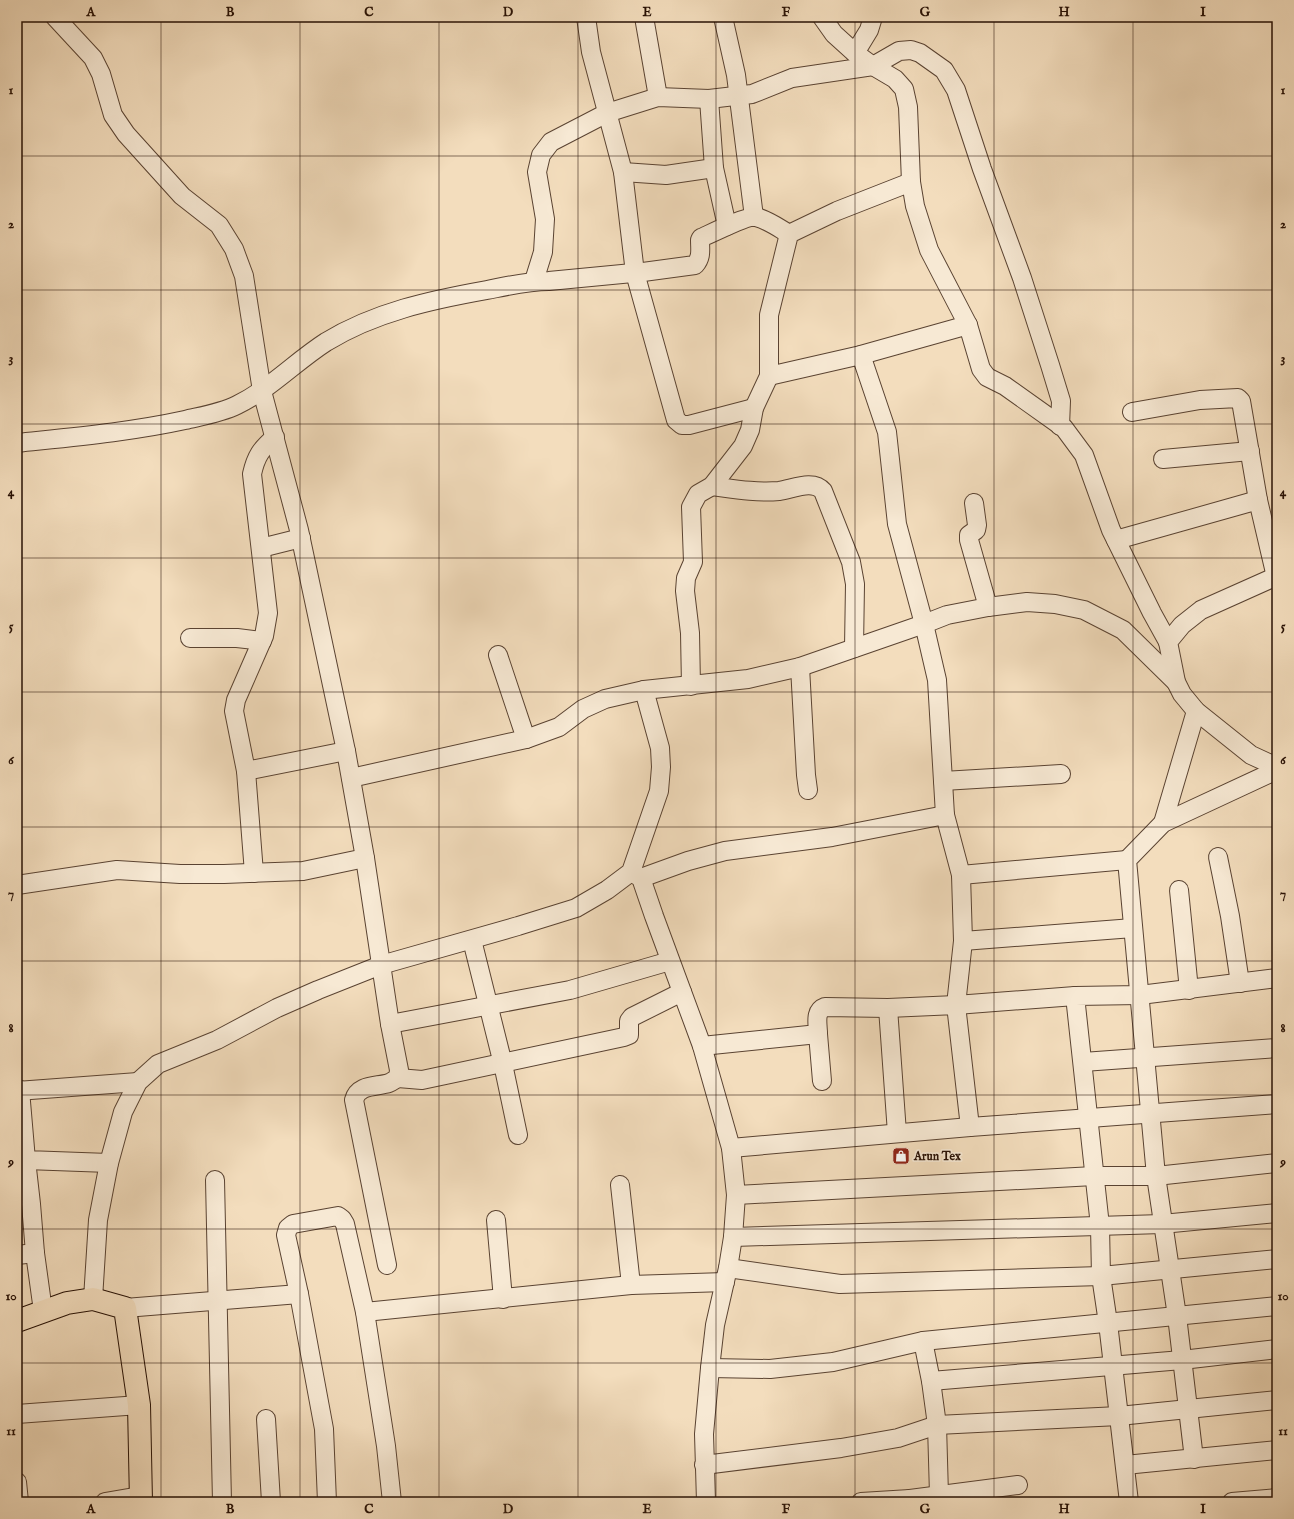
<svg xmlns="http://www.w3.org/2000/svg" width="1294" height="1519" font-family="'IM FELL English',serif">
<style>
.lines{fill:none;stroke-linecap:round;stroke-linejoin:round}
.minor-casing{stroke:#5a4332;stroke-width:20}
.major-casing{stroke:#271004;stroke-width:24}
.minor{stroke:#f7e9d4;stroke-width:18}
.major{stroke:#f3ddbd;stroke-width:22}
.grid{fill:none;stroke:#271004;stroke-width:1;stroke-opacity:0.55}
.labels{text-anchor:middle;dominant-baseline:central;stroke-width:3.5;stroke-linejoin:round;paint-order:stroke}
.poi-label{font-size:12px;font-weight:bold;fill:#271004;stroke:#f7e9d4;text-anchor:start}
.neatline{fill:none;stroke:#271004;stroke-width:1.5}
.grid-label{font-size:13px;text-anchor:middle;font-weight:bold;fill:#271004}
</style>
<rect width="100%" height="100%" fill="#f3ddbd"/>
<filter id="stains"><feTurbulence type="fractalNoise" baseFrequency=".005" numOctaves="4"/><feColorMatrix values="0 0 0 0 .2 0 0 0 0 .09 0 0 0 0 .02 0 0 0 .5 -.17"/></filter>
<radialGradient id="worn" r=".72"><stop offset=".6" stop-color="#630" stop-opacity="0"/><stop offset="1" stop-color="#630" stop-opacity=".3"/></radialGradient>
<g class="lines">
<defs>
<g id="minor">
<path d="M55 17 93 58 101 74 113 115 126 134 182 196 219 225 234 249 244 276 262 391 299 530 346 751 365 858 390 1024 399 1070 398 1078C395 1079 392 1082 389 1083 377 1087 358 1084 354 1100L387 1265"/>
<polyline points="586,17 591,52 623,172 635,273 676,420 682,425 689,425 754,408"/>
<polyline points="644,17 658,97"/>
<polyline points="723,17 736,75 754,217"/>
<polyline points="822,17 834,34 855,53 873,66 895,79 904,89 908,107 911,182 915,206 929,250 968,325 981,369 987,377 1005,386 1064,428 1084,455 1111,530 1152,613 1168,642"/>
<polyline points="855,53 869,30 873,17"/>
<polyline points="709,99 714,168 727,226"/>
<polyline points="623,172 666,175 714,168"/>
<polyline points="534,281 543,252 545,219 537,172 541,155 551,142 607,113 658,97 709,99 752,94 792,78 873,66 899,51 911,50 920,53 944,70 956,90 982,169 1022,278 1050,365 1061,401 1060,426"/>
<polyline points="861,355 887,432 897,524 924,624 937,680 945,815 961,875"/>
<polyline points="769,376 861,355 968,325"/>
<polyline points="1132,412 1200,400 1238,398 1241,401 1258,500 1276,577"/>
<path d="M17 443C73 437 130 432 185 420 202 416 221 413 237 405 270 389 295 362 326 342 375 312 431 300 487 290 507 286 528 281 549 281L643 272 695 265C702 257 700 250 700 240L701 238C710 234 748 215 756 217 768 220 779 228 789 234"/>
<polyline points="1163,459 1250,451"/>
<path d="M712 486C734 489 756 493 779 491 793 489 813 479 823 491L851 562 855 584 854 648"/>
<polyline points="974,503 977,525 976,530 969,535 969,540 988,607"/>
<polyline points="1116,540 1258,500"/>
<polyline points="261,548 301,538"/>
<polyline points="1277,576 1201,610 1182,625 1168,642 1176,682 1182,694 1196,711 1251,755 1277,767"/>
<polyline points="190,638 237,638 262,641"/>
<polyline points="498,655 526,739"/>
<polyline points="800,667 806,775 808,790"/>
<polyline points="691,686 690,633 685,591 686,578 693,562 691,507 698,494 712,486 743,446 750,430 754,408 769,376 769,315 789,234 837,211 911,182"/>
<polyline points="246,771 346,751"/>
<polyline points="351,778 526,739 559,727 583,709 605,699 644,690 748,679 800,667 924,624 947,615 988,607 1027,602 1055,604 1084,610 1123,630 1176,682"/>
<polyline points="943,781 1061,774"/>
<polyline points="1163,823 1196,711"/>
<polyline points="1218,857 1230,916 1240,983"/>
<polyline points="631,872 641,878 654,916 702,1046 731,1148 736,1195 733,1237 728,1268 715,1325 710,1368 704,1434 706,1502"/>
<path d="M254 873 246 771 234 711 236 700 264 636 268 613 252 474C256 456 261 449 275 437"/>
<polyline points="641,878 688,861 725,851 832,837 945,815"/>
<polyline points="17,885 117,870 180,874 224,874 303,871 365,858"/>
<polyline points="1179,890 1189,990"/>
<polyline points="472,940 503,1064 518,1135"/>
<polyline points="963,941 1133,928"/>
<polyline points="1075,996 956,1005 963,941 961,875 1127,860"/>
<polyline points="888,1008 897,1133"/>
<polyline points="390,1024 570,990 670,961"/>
<polyline points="818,1034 822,1081"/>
<path d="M702 1046 818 1034C818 1024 814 1011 825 1007L888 1008 956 1005 970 1127"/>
<polyline points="1083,1062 1277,1048"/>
<polyline points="398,1078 422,1080 624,1037 629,1035 629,1021 632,1017 682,992"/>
<polyline points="20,1090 26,1160 109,1163"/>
<polyline points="17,1091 138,1082"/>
<polyline points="731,1148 970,1127 1277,1104"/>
<polyline points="17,1161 26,1160 31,1204 35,1253 43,1311"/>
<polyline points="215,1180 222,1502"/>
<polyline points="620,1185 631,1285"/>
<polyline points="736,1195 1094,1176 1156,1176 1277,1163"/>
<polyline points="496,1220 503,1299"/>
<polyline points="733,1237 1162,1224 1277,1213"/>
<polyline points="17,1255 35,1253"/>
<polyline points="728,1268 840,1284 1101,1276 1277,1259"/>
<polyline points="93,1299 98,1220 109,1163 123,1112 138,1082 158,1064 217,1040 277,1008 318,990 381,965 518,926 576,908 607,890 631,872 659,791 661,767 660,748 644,690"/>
<polyline points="125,1308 299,1294"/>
<polyline points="365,1312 631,1285 725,1282"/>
<polyline points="923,1341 931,1381 937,1425 939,1495"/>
<polyline points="710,1368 770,1369 833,1362 923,1341 1277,1306"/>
<polyline points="931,1381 1182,1360 1277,1349"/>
<polyline points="17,1414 139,1405"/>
<polyline points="266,1419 271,1502"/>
<polyline points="1194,1459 1177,1316 1156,1176 1127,860 1163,823 1277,770"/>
<polyline points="704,1465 841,1448 898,1438 937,1425 1119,1416 1277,1400"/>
<polyline points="1125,1465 1277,1450"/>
<polyline points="17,1482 19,1502"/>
<polyline points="910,1499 1018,1485"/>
<polyline points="105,1502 140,1496"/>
<polyline points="327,1502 324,1429 299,1294 286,1235 288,1228 293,1224 338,1216 342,1219 345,1224 365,1312 386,1446 392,1502"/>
<polyline points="861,1502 910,1499 911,1502"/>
<polyline points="1129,1502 1108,1323 1101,1276 1100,1226 1075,996 1140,995 1277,978"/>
<polyline points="1232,1502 1277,1498"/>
</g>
<polyline id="major" points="17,1321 67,1303 93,1299 125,1308 139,1405 141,1502"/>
</defs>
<!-- minor casing -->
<use href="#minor" class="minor-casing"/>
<!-- major casing -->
<use href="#major" class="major-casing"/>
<!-- minor -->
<use href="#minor" class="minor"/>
<!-- major -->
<use href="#major" class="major"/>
</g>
<!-- grid -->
<path class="grid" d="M161 17V1502M300 17V1502M439 17V1502M578 17V1502M716 17V1502M855 17V1502M994 17V1502M1133 17V1502M17 156H1277M17 290H1277M17 424H1277M17 558H1277M17 692H1277M17 827H1277M17 961H1277M17 1095H1277M17 1229H1277M17 1363H1277"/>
<!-- icons -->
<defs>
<symbol id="shop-square" viewBox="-11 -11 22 22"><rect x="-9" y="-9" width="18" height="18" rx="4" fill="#8f2418" stroke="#f7e9d4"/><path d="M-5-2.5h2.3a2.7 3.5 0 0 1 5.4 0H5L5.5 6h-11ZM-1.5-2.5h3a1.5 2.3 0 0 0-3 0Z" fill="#fff"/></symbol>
</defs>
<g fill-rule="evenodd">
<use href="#shop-square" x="891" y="1146" width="20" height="20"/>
</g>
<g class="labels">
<!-- poi labels -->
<g class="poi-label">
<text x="914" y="1156">Arun Tex</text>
</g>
</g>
<!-- margin -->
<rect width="1294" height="1519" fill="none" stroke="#f3ddbd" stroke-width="44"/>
<rect x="22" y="22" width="1250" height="1475" class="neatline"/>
<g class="grid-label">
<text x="91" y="16">A</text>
<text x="230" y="16">B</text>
<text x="369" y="16">C</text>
<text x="508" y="16">D</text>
<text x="647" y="16">E</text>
<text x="786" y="16">F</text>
<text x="925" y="16">G</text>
<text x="1064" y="16">H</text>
<text x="1203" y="16">I</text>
<text x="11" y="94">1</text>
<text x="1283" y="94">1</text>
<text x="11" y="228">2</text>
<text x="1283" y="228">2</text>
<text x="11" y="362">3</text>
<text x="1283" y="362">3</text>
<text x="11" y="496">4</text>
<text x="1283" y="496">4</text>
<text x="11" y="630">5</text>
<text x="1283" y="630">5</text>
<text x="11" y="764">6</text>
<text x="1283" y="764">6</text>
<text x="11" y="898">7</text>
<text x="1283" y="898">7</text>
<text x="11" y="1032">8</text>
<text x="1283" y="1032">8</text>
<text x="11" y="1166">9</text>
<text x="1283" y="1166">9</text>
<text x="11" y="1300">10</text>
<text x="1283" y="1300">10</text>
<text x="11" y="1435">11</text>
<text x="1283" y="1435">11</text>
<text x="91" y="1513">A</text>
<text x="230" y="1513">B</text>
<text x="369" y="1513">C</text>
<text x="508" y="1513">D</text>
<text x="647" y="1513">E</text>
<text x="786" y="1513">F</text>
<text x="925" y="1513">G</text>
<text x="1064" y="1513">H</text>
<text x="1203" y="1513">I</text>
</g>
<rect width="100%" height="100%" filter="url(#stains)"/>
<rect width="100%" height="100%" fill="url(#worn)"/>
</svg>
